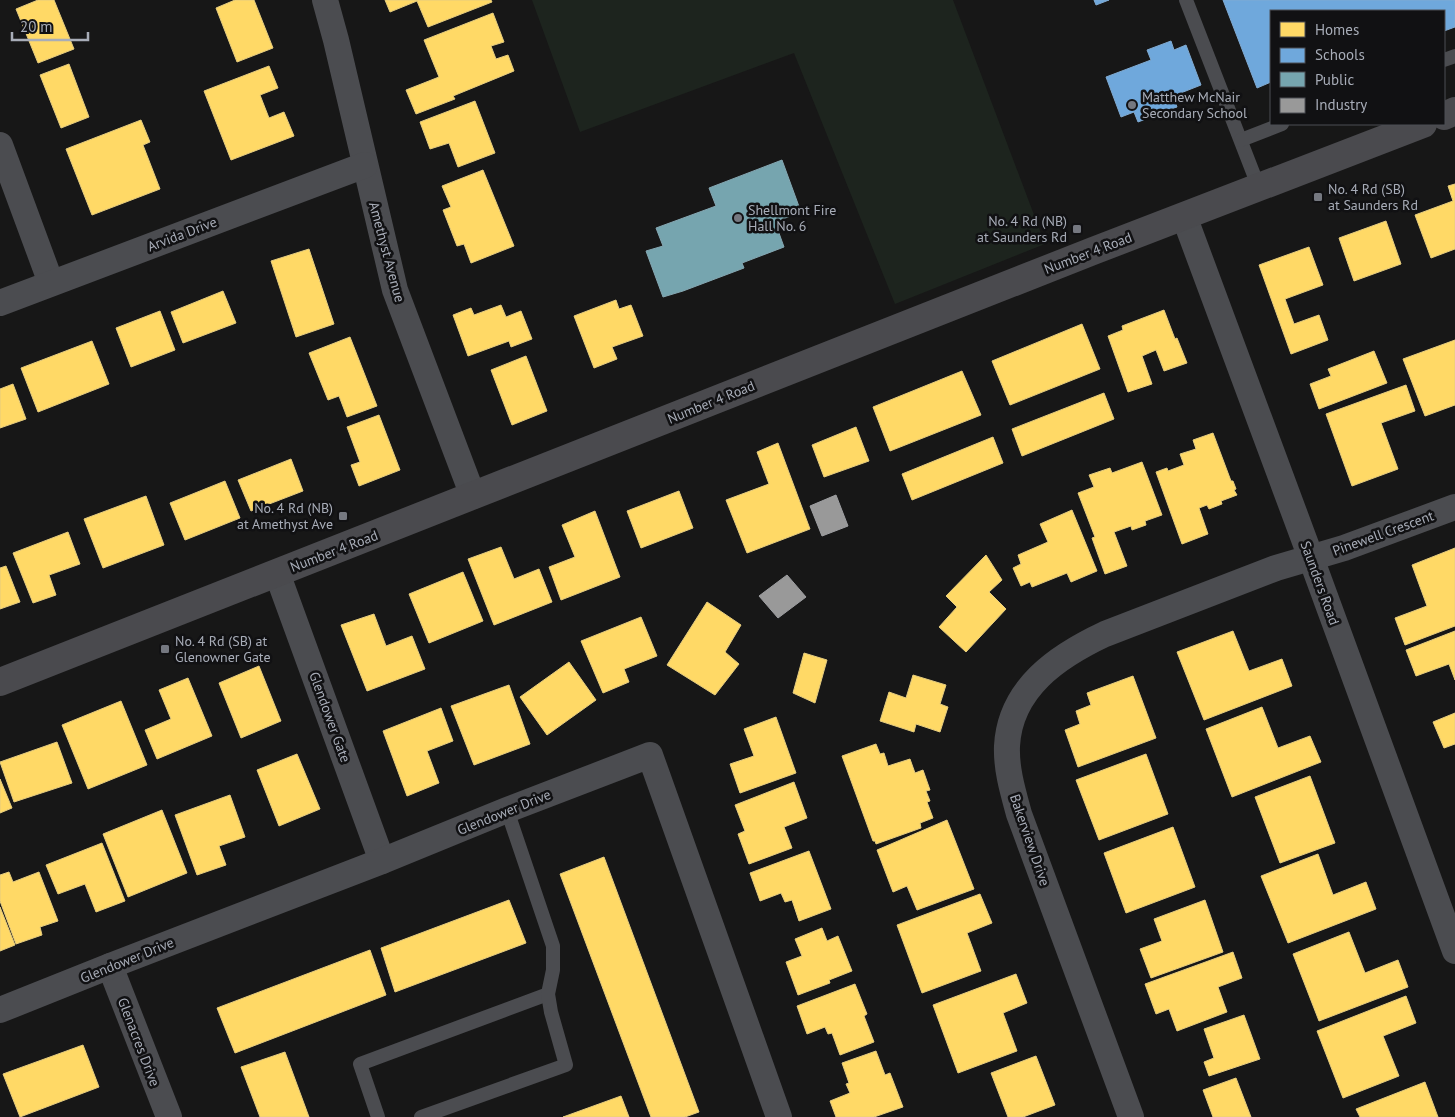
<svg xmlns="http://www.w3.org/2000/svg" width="1455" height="1117" font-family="'PT Sans',sans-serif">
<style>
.green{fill:#1d241e}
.homes{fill:#ffd966;stroke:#e5cc7f}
.schools{fill:#6fa8dc;stroke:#80aad1}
.public{fill:#76a5af;stroke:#85a7b2}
.industry{fill:#999;stroke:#9e9fa2}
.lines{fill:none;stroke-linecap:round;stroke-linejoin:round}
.service{stroke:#4b4c50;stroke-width:14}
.minor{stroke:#4b4c50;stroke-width:26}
.secondary{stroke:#4a4a4e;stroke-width:28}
.poi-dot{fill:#757880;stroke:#111113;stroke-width:2}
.labels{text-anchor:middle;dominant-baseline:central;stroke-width:5;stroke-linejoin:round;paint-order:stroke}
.poi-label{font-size:14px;fill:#a8adb8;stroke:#111113;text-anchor:start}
.street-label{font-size:14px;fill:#a8adb8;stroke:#111113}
</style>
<rect width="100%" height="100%" fill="#171717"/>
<!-- green -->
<polygon class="green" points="532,0 953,0 1045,244 895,304 794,53 580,132"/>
<!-- homes -->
<g class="homes">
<polygon points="38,0 54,0 74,49 38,63 16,9"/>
<polygon points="235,0 254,0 273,48 237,62 216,8"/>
<polygon points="385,0 491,0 492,2 428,27 417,1 390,12"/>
<polygon points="493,13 504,42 491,46 496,59 508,55 514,71 453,96 455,99 416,114 406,90 439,77 424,40"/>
<polygon points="69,64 89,117 61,128 40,75"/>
<polygon points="269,66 278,88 260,95 269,118 284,112 294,136 231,160 204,91"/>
<polygon points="475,101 495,153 458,167 449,143 430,149 420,122"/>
<polygon points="141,120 150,142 143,145 160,189 92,215 66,149"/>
<polygon points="483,170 514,246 471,263 464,244 457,246 443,210 451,207 442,186"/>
<polygon points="1455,184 1455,249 1431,258 1415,215 1453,201 1448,186"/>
<polygon points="1386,221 1401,264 1354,281 1339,238"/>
<polygon points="1309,247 1323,285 1285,299 1294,324 1319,315 1328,340 1291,354 1259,265"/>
<polygon points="309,249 334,324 296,337 271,261"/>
<polygon points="223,291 236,323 183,343 171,312"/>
<polygon points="616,300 619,309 631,305 643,336 612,347 617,359 594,368 574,316"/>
<polygon points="501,305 506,317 521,311 532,339 511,347 509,341 468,356 453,315 471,308 474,315"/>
<polygon points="1164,310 1175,339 1177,338 1187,363 1164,371 1156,350 1142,356 1152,384 1128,392 1108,336 1123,330 1122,326"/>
<polygon points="160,311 175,350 131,367 116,328"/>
<polygon points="1082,324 1100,369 1010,405 992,361"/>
<polygon points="350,337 377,406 347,417 339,396 328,400 309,353"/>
<polygon points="1455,340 1455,405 1425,416 1403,359"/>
<polygon points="92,341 109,384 38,412 21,368"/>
<polygon points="1374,351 1387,383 1319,409 1310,384 1331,376 1328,369"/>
<polygon points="526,356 547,411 512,425 491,370"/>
<polygon points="962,371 981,415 890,451 873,407"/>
<polygon points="13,384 26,419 0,428 0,389"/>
<polygon points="1406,385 1415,411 1381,423 1398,469 1352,486 1326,414"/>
<polygon points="1104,393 1114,419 1022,456 1012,429"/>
<polygon points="379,415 400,470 359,486 351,465 360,462 347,427"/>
<polygon points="856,427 869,461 824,477 812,445"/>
<polygon points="1213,433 1231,481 1233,481 1236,489 1234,490 1237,495 1221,501 1222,504 1209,509 1207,505 1199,508 1208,534 1182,544 1156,472 1167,468 1168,471 1184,465 1180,454 1196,449 1193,440"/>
<polygon points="993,437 1003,463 912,500 902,474"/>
<polygon points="778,443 810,529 747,553 726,500 769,484 757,452"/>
<polygon points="291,459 303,491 251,511 238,480"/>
<polygon points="1142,462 1162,515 1145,521 1146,525 1132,530 1131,526 1114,532 1127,566 1105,574 1092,538 1095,537 1078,493 1094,487 1089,475 1110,468 1112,473"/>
<polygon points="225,481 240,518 185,540 170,503"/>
<polygon points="679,491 693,528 641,548 627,511"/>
<polygon points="146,496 164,545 103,568 84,519"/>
<polygon points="1072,510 1097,571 1071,582 1067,573 1032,587 1030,582 1021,586 1013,568 1021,564 1018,555 1048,542 1040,524"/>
<polygon points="595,511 620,577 561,600 549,567 575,557 562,525"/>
<polygon points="68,532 80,564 49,575 56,595 33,603 13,553"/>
<polygon points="501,547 514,579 539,569 552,602 494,625 468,559"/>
<polygon points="1455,548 1455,626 1405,645 1395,618 1427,606 1412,565"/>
<polygon points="986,555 1002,580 989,592 1006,609 966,652 939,627 957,607 946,596"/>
<polygon points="6,566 20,602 0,609 0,568"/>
<polygon points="463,572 483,621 429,643 409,594"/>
<polygon points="707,602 741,625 725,652 739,664 715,695 667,665"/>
<polygon points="374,614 386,646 412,636 425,669 367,691 341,625"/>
<polygon points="641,617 657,656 624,669 629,682 603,693 581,641"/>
<polygon points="1233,631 1249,671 1282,659 1292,686 1204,720 1177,652"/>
<polygon points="1455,631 1455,680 1449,664 1416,676 1406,650"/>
<polygon points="804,653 827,660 815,703 793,693"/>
<polygon points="569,662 596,700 547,735 520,697"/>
<polygon points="259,666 281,721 241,738 219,683"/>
<polygon points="913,675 946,685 940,704 948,707 940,732 916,724 914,732 880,721 889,692 906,698"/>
<polygon points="1133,676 1156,738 1078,767 1065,730 1080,724 1076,711 1091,705 1087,693"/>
<polygon points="188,678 212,736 157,759 145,730 171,719 159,690"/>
<polygon points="509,685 530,744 474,765 451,706"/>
<polygon points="121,701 147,765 88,789 62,725"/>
<polygon points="1262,707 1278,748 1310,736 1321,762 1232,797 1206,729"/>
<polygon points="441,708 453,741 427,751 439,783 407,796 383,731"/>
<polygon points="1455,713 1455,744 1444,748 1433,722"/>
<polygon points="776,717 796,773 740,793 730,764 754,756 744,729"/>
<polygon points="57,742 72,783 14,802 0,762"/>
<polygon points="876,744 880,754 884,753 888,766 910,759 915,773 923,770 930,790 926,791 930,801 927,802 933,818 920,823 921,828 876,844 875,841 873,841 842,756"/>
<polygon points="297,754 320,809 279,826 257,770"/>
<polygon points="1146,754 1168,814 1099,840 1076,780"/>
<polygon points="1310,776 1335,843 1280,863 1255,797"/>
<polygon points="0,779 12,808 0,813"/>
<polygon points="794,782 807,818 784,827 792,848 749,864 738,834 745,831 735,805"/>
<polygon points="230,795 245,837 219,846 226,865 197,875 175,815"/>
<polygon points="162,810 187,873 128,897 103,834"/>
<polygon points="947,820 974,889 917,910 907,886 893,892 877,850"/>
<polygon points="1173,827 1195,887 1126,913 1104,853"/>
<polygon points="102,843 125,901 96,912 85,884 58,894 46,865"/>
<polygon points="809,851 831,909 799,921 792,900 785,902 781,893 760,901 750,873"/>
<polygon points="1318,854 1333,895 1366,882 1376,909 1288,943 1261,876"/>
<polygon points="604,857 699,1112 685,1117 651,1117 560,874"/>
<polygon points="9,872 13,882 39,872 58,921 40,927 42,935 16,944 0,901 0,875"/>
<polygon points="980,894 992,923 967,933 981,971 922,993 897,925"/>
<polygon points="509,900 526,943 395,992 381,948"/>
<polygon points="1205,900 1223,952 1151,978 1140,949 1162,941 1154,919"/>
<polygon points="0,907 15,945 0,951"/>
<polygon points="822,928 827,941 838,936 852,971 829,980 830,983 798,995 786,962 802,956 795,939"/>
<polygon points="1349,932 1365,973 1398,960 1408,987 1319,1021 1293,954"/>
<polygon points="370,950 386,995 235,1053 217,1008"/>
<polygon points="1233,952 1242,978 1218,987 1227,1012 1177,1031 1169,1009 1156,1014 1145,984"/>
<polygon points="1016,974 1027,1003 1003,1013 1017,1051 958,1073 933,1005"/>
<polygon points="855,984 867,1014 864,1016 874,1042 840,1055 832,1033 828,1034 825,1027 807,1034 797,1006"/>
<polygon points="1406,996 1416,1023 1383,1036 1399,1076 1343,1098 1317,1031"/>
<polygon points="1244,1015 1260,1059 1209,1076 1204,1062 1214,1058 1204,1029"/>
<polygon points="83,1045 99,1087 20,1117 3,1074"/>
<polygon points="876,1051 885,1075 890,1073 903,1107 874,1117 836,1117 830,1101 850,1093 846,1084 849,1083 842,1063"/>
<polygon points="285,1052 309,1117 260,1117 241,1067"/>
<polygon points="1036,1056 1055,1105 1023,1117 1008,1117 991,1073"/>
<polygon points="1236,1078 1251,1117 1213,1117 1203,1090"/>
<polygon points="1425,1082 1438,1117 1360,1117 1356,1109"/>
<polygon points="621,1096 629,1117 563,1117"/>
</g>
<!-- schools -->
<g class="schools">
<polygon points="1094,0 1109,0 1096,5"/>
<polygon points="1223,0 1455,0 1455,27 1444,31 1444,11 1271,11 1271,82 1257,88"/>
<polygon points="1171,41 1174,50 1186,45 1201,85 1173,96 1177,107 1138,122 1134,112 1121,117 1106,77 1151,60 1147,50"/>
</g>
<!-- public -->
<polygon class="public" points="782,160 801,212 775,222 784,247 742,263 744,268 683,291 663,297 646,251 663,246 656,228 716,206 709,188"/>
<!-- industry -->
<g class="industry">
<polygon points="836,495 848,526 822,536 810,506"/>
<polygon points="787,575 806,597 778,618 759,596"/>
</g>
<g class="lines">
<!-- service -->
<g class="service">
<polyline points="1186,0 1259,188"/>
<polyline points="1444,60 1455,56"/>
<polyline points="1241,140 1282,124"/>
<polyline points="378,1117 360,1064 548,994"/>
<polyline points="421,1117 566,1065 551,1012 548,994 553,970 553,946 507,810"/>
</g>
<!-- minor -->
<g class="minor">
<polyline points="325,0 336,40 395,290 473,496"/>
<polyline points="0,145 51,283"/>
<polyline points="1184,216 1311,558 1455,951"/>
<polyline points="0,303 365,165"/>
<polyline points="277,573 382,861"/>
<polyline points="110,966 169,1117"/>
<polyline points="0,1010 110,966 382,861 507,810 650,755 779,1117"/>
<path d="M1131 1117 1019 814C1013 792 1006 769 1007 746 1010 688 1058 656 1105 634L1276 568 1344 548 1455 507"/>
</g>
<!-- secondary -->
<g class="secondary">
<polyline points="1444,116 1455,111"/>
<polyline points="0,682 1093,251 1423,124"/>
</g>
</g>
<!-- markers -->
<g class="poi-dot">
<circle cx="1132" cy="105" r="5"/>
<rect x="1313" y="192" width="10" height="10" rx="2.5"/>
<circle cx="738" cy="218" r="5"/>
<rect x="1072" y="224" width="10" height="10" rx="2.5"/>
<rect x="338" y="511" width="10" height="10" rx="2.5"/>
<rect x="160" y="644" width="10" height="10" rx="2.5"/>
</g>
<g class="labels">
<!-- poi labels -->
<g class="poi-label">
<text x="1142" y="97">Matthew McNair<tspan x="1142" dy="16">Secondary School</tspan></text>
<text x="1328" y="189">No. 4 Rd (SB)<tspan x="1328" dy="16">at Saunders Rd</tspan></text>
<text x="748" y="210">Shellmont Fire<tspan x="748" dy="16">Hall No. 6</tspan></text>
<text x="1067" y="221" text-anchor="end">No. 4 Rd (NB)<tspan x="1067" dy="16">at Saunders Rd</tspan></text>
<text x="333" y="508" text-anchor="end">No. 4 Rd (NB)<tspan x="333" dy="16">at Amethyst Ave</tspan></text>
<text x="175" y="641">No. 4 Rd (SB) at<tspan x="175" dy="16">Glenowner Gate</tspan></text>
</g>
<!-- street labels -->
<g class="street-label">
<text transform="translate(182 234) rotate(-21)">Arvida Drive</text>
<text transform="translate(387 252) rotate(75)">Amethyst Avenue</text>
<text transform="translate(1088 253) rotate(-21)">Number 4 Road</text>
<text transform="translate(711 402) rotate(-22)">Number 4 Road</text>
<text transform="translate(1383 533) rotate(-20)">Pinewell Crescent</text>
<text transform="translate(334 551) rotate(-21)">Number 4 Road</text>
<text transform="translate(1320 583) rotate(70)">Saunders Road</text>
<text transform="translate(330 717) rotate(70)">Glendower Gate</text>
<text transform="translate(504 812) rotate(-22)">Glendower Drive</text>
<text transform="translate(1030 840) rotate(71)">Bakerview Drive</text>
<text transform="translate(127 960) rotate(-22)">Glendower Drive</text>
<text transform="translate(139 1042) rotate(69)">Glenacres Drive</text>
</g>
</g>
<!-- legend -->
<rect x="1270" y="10" width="175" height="115" fill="#111113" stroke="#4d4f55"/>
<rect x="1280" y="22" width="25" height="15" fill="#ffd966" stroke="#4d4f55"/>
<text x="1315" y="35" font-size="15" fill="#a8adb8">Homes</text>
<rect x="1280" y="48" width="25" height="15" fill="#6fa8dc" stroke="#4d4f55"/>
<text x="1315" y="60" font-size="15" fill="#a8adb8">Schools</text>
<rect x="1280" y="72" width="25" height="15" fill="#76a5af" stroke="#4d4f55"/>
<text x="1315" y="85" font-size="15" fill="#a8adb8">Public</text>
<rect x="1280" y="98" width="25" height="15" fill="#999999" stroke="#4d4f55"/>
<text x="1315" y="110" font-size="15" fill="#a8adb8">Industry</text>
<!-- scale -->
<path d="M12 32v8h76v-8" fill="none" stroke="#a8adb8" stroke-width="2.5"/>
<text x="20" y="32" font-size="15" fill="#a8adb8" stroke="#111113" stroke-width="4" paint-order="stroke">20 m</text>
</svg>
